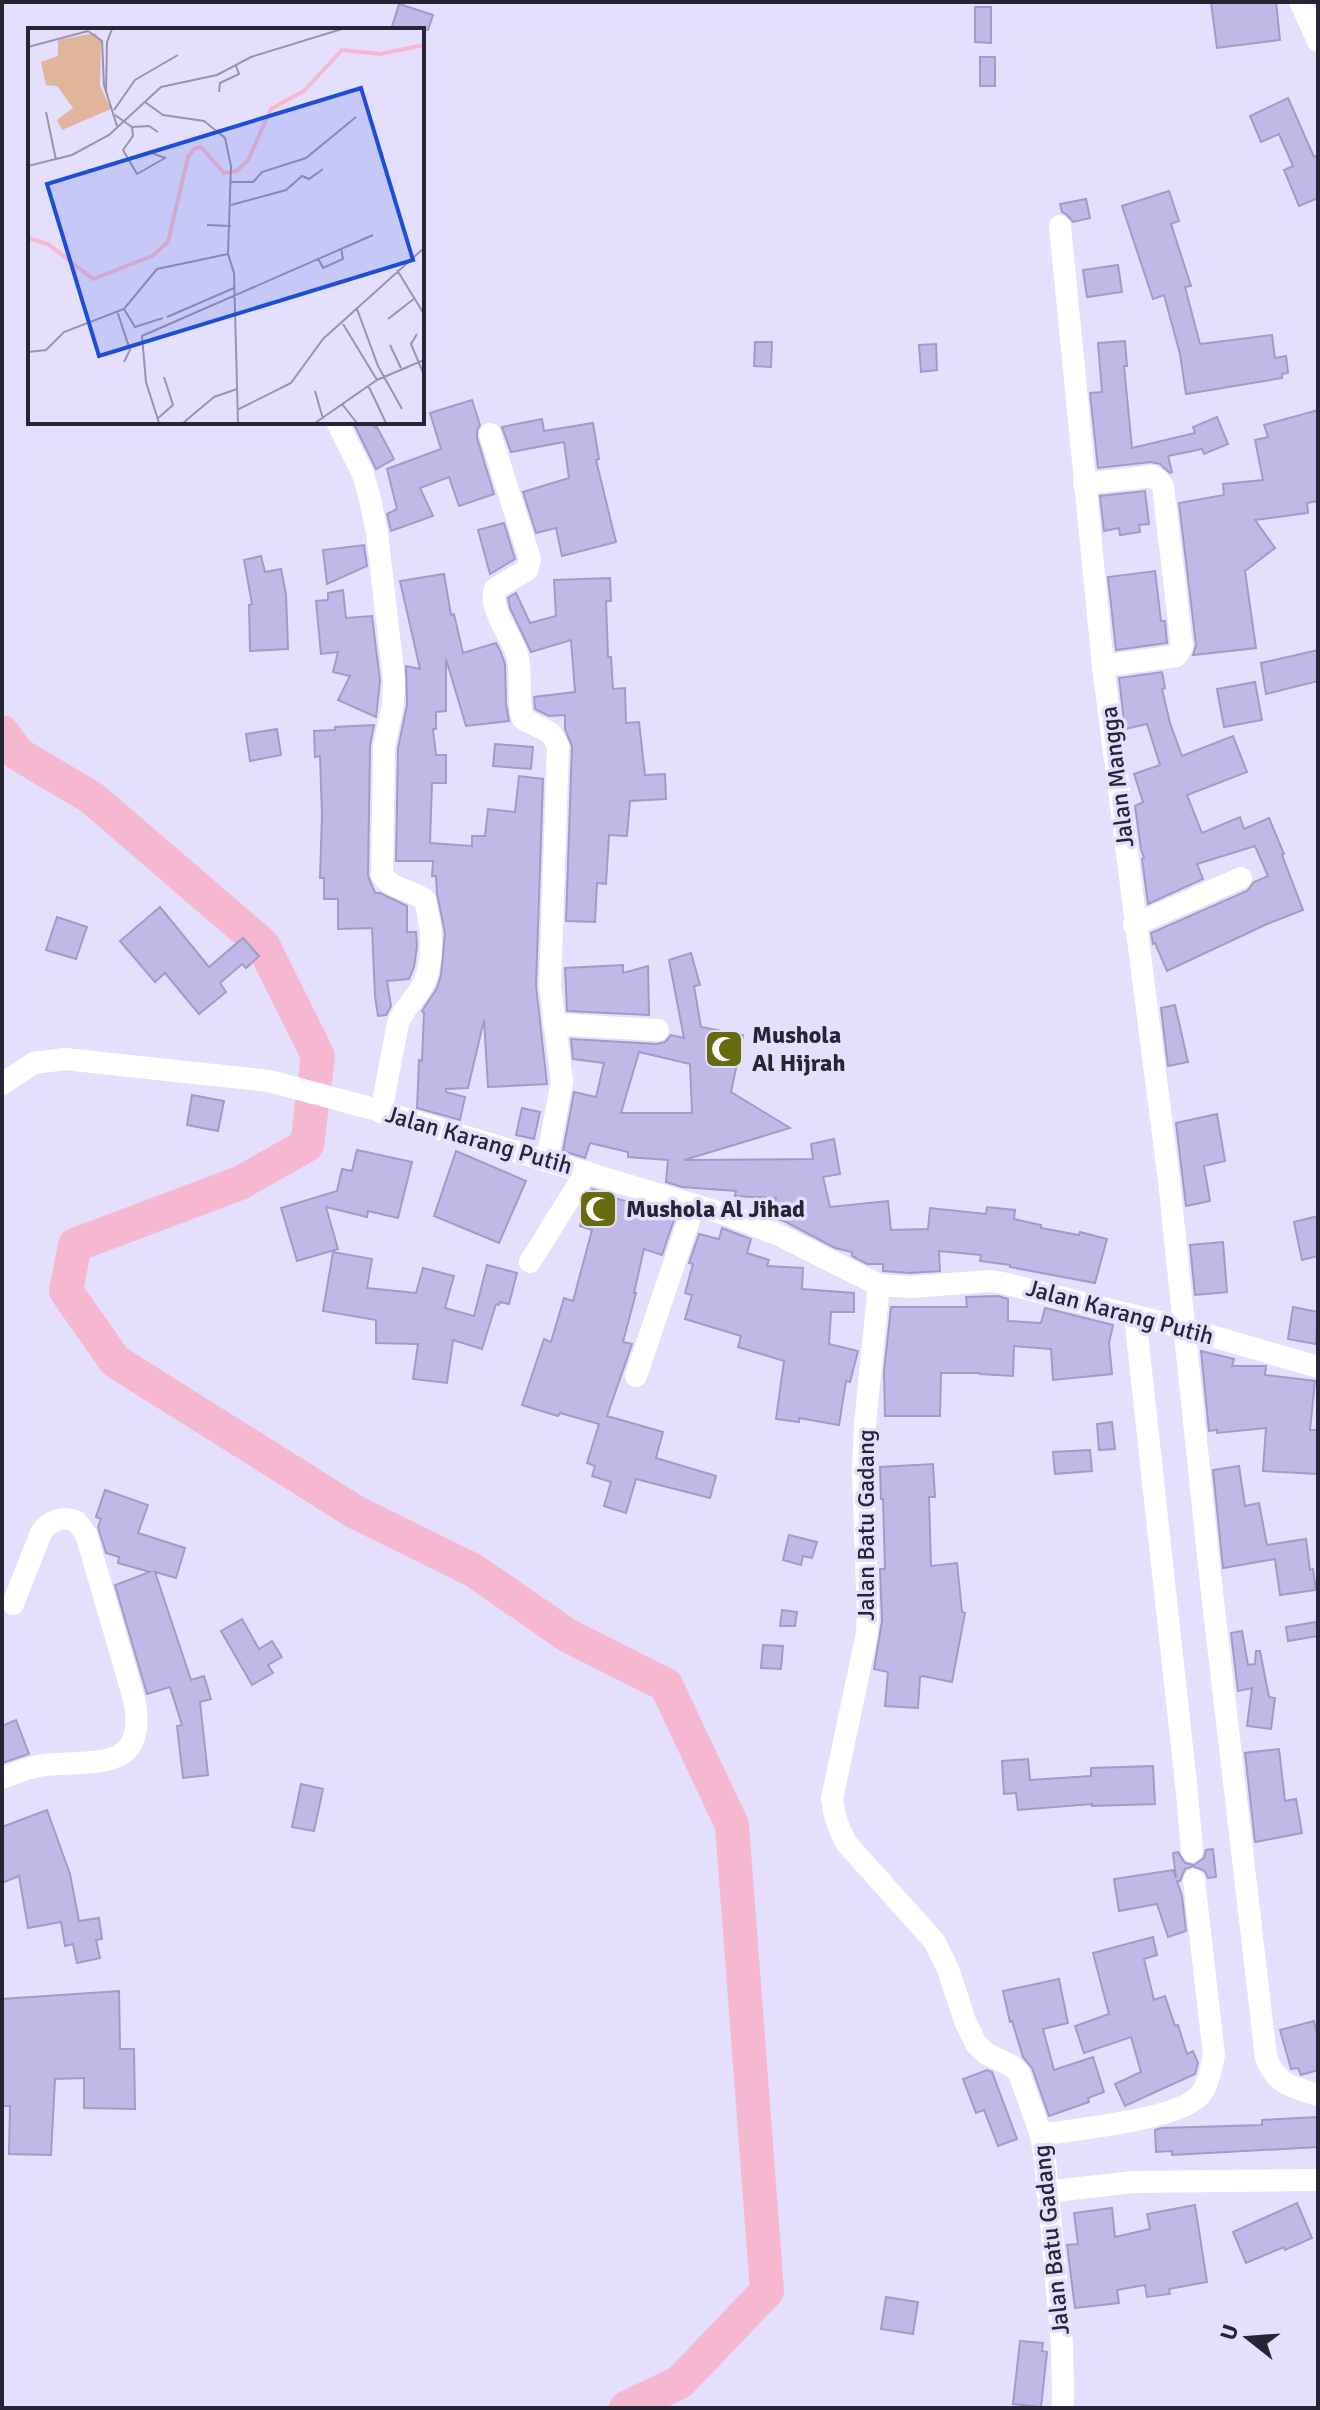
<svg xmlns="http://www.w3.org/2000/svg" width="1320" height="2410" font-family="Signika,sans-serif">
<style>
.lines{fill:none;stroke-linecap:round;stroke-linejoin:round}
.river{stroke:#f6b8d1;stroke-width:34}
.building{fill:#c0b9e8;stroke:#a29ac8;stroke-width:2;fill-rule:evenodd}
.minor{stroke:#fff;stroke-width:22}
.labels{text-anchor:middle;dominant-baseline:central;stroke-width:7;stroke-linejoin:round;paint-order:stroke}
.street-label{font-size:24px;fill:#272436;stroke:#e4dffd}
.poi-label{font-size:24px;font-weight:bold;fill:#272436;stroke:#e4dffd;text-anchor:start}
.inset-river{fill:none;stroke:#f6b8d1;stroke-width:4}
.inset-road{fill:none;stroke:#9894ad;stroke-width:2}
.view{fill:#1d4ed8;fill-opacity:0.15;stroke:#1d4ed8;stroke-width:4}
.inset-edge{fill:none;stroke:#272436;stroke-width:4}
</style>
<rect width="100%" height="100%" fill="#e4dffd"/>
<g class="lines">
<!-- river -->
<polyline class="river" points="2,732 18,754 92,798 263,945 318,1056 307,1145 240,1183 75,1245 66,1291 115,1361 355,1512 473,1570 567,1635 666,1685 732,1825 767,2291 680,2382 626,2408"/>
</g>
<!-- building -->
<g class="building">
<polygon points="1220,2 1276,2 1280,40 1217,48 1211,3"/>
<polygon points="399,4 433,15 428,30 391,30"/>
<polygon points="975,7 991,7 991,43 975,42"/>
<rect x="980" y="57" width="15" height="29"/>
<polygon points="1288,98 1314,157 1318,155 1318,198 1299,206 1284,170 1293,166 1279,134 1261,142 1250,116"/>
<polygon points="1169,191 1179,221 1171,224 1191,286 1185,287 1200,344 1272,335 1275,358 1286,356 1288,373 1282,374 1282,378 1186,394 1180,354 1164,295 1153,299 1122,206"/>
<polygon points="1086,199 1090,218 1073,222 1066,214 1062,212 1060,204"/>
<polygon points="1118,265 1122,292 1087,297 1083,270"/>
<polygon points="1125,341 1127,366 1124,366 1132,448 1195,433 1193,427 1217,417 1228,444 1204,454 1202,449 1168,456 1172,472 1170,473 1160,464 1151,462 1098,468 1090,393 1102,392 1098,343"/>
<polygon points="755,342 772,342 771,367 754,366"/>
<polygon points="936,344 937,370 921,372 919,345"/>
<polygon points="472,400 480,425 477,430 477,438 494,494 459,506 449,477 420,488 433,516 391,531 387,514 397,509 387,469 441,449 430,413"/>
<polygon points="1318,410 1318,501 1307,503 1308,513 1255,520 1275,548 1245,571 1256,648 1193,655 1196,645 1179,503 1224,495 1223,484 1263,480 1255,440 1268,437 1264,425"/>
<polygon points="542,419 544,431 593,423 599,459 596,460 616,542 562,556 556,528 536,533 523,492 569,478 564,442 511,452 502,427"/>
<polygon points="353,422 371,422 375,428 377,427 394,459 376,469"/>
<polygon points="1145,491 1149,524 1139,525 1140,532 1120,535 1119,528 1104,531 1100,496"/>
<polygon points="504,523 515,559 490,574 478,530"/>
<polygon points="364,545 367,566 327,584 323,550"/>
<polygon points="261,556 265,572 281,569 286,594 288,649 250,651 249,605 252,604 244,560"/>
<polygon points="1155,571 1161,621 1165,621 1167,643 1116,650 1108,577"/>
<polygon points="444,574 451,615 454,614 463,653 496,643 501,653 505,664 506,704 509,721 466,726 446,659 446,711 436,712 436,729 433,729 436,755 446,755 446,783 432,783 430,843 472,846 472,836 485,836 488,809 515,812 519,776 543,779 536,986 547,1084 488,1087 484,1020 468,1088 446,1089 446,1092 465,1097 460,1120 417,1108 419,1060 422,1061 424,1013 422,1011 437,988 441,975 445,933 437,894 436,876 432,876 433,861 396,861 398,748 407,705 406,666 420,669 400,581"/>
<polygon points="610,578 611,601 606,601 608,657 611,657 613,689 625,688 626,723 639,722 645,775 665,774 666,799 630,801 627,836 609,835 606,884 597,883 595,922 566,921 572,746 565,729 565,715 549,716 535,709 534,697 575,692 571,640 531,652 510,608 508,598 516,593 530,623 556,616 554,580"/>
<polygon points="343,590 346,618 372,616 380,681 376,717 338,700 350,676 333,672 338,652 321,654 316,601 328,600 328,593"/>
<polygon points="1318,650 1318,681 1266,694 1261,663"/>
<polygon points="1162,672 1165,688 1162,689 1170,723 1182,756 1233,736 1247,772 1187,795 1202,833 1240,817 1244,829 1269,818 1284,854 1282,855 1303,910 1267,924 1167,971 1155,943 1153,944 1151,933 1247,891 1254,882 1268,876 1255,846 1197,864 1203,879 1148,904 1142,859 1144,858 1141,849 1135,806 1143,802 1134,774 1160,765 1147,724 1125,729 1119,678"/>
<polygon points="1255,682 1262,720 1224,727 1217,689"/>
<polygon points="374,725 370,746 368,876 375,893 380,893 407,906 407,932 416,932 417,946 414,967 409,979 387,981 391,1006 386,1015 378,1016 375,996 372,928 338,929 338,899 324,899 324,878 320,878 322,815 320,756 315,757 314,731 335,730 335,727"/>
<polygon points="277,729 281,755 250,761 246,734"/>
<polygon points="495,744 533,747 531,769 493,766"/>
<polygon points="160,907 209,967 243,938 259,956 246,968 242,964 220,983 226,992 199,1014 165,973 155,982 120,941"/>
<polygon points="57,917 87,927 76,959 46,950"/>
<path d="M691 953 700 985 694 986 701 1027 743 1035 731 1092 790 1128 684 1160 813 1159 811 1144 834 1139 840 1174 823 1177 830 1207 888 1201 891 1230 928 1229 930 1208 986 1214 987 1207 1015 1210 1014 1219 1041 1225V1228L1079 1235 1080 1232 1107 1239 1095 1283 1010 1267V1265L980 1261 981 1255 939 1251 940 1271 910 1273 883 1271V1264H867L852 1256V1252L835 1248 786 1222 770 1216 776 1198 735 1196 736 1191 682 1187 666 1182 668 1160 628 1157V1152L590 1143 585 1158 563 1151 574 1092 596 1097 604 1063 573 1059 571 1039 657 1044 665 1042 671 1035 684 1038 669 960ZM639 1052 690 1064 692 1113H621Z"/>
<polygon points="623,965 623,973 648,966 649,1015 567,1011 565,968"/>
<polygon points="1175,1005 1188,1062 1168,1066 1161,1008"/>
<polygon points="192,1095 224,1101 218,1131 187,1125"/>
<polygon points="522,1108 540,1112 534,1139 516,1135"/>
<polygon points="1217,1114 1225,1161 1204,1166 1210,1201 1186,1206 1176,1123"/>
<polygon points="357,1150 412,1162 398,1218 368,1211 367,1217 326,1207 338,1249 297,1261 281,1208 337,1191 342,1169 352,1171"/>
<polygon points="456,1151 526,1181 499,1243 434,1216"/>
<polygon points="592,1189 615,1196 614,1198 676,1214 662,1255 644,1249 634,1293 636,1293 623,1342 632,1344 607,1416 663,1432 656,1458 716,1476 710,1498 636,1479 626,1513 604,1506 611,1482 592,1476 595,1466 587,1463 599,1424 560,1413 558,1416 522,1405 544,1339 551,1342 564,1298 573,1301 592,1230 580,1226"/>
<polygon points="1318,1216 1318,1256 1302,1260 1294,1222"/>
<polygon points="722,1228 751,1239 747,1253 769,1260 767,1266 803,1268 802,1289 854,1293 854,1312 831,1312 829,1344 858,1351 850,1382 846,1381 839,1425 799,1418 799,1422 776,1419 784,1361 738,1347 741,1336 685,1319 692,1295 685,1293 693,1264 689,1263 699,1234 719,1239"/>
<polygon points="1223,1242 1227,1292 1195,1295 1190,1245"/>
<polygon points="333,1252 372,1259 367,1288 416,1293 423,1268 454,1276 445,1308 474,1316 487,1265 517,1273 509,1304 500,1302 499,1305 496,1304 482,1349 453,1340 447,1383 413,1379 418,1344 376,1343 376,1320 323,1311"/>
<polygon points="998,1296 1008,1299 1008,1321 1041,1323 1045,1308 1113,1325 1109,1343 1112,1374 1053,1380 1051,1349 1014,1346 1013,1376 980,1374 980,1373 941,1373 940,1416 885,1416 884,1372 891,1307 967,1307 966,1297"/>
<polygon points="1293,1307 1318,1312 1316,1344 1288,1339"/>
<polygon points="1201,1351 1234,1359 1232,1366 1266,1366 1265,1375 1315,1381 1310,1430 1318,1430 1318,1474 1263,1471 1266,1428 1217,1433 1217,1430 1209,1431"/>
<polygon points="1112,1422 1115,1449 1099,1450 1097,1424"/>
<polygon points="1090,1450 1092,1471 1055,1474 1053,1452"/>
<polygon points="933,1464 935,1497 929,1497 931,1566 957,1563 962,1612 965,1613 952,1682 923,1676 920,1677 918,1708 885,1706 888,1672 874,1669 882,1621 880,1569 885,1569 883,1499 881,1499 880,1467"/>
<polygon points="1239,1466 1245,1506 1259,1503 1267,1545 1306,1539 1310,1570 1313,1569 1316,1590 1280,1595 1275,1559 1223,1568 1213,1470"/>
<polygon points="105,1490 148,1505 138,1533 185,1548 176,1578 155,1572 191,1680 204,1676 211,1699 200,1702 208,1775 183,1778 177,1726 182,1725 170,1687 147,1694 115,1585 150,1572 118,1563 119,1557 106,1553 98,1527 101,1519 96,1517"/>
<polygon points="789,1535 817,1542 812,1558 803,1556 801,1565 783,1560"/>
<polygon points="782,1610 797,1612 795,1626 780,1626"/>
<polygon points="242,1619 259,1649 272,1641 282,1657 268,1665 273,1673 252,1685 221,1631"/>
<polygon points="1316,1622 1318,1636 1288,1641 1286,1627"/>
<polygon points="1242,1631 1248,1665 1255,1664 1256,1651 1260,1651 1269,1697 1275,1698 1271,1729 1247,1726 1252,1688 1238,1691 1231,1633"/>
<polygon points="763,1645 783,1646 781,1669 761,1668"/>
<polygon points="16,1720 29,1754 2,1763 2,1726"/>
<polygon points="1279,1749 1285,1801 1296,1799 1302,1833 1255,1842 1245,1753"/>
<polygon points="1028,1759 1030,1780 1091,1776 1091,1768 1153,1766 1155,1804 1092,1806 1092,1804 1018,1810 1016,1793 1004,1794 1002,1761"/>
<polygon points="301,1784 323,1789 314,1831 292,1827"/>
<polygon points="47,1810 70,1874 79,1921 99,1918 102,1939 96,1940 100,1958 77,1963 73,1944 65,1946 61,1922 28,1928 19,1876 2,1883 2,1827"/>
<polygon points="1213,1849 1216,1877 1208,1878 1205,1871 1193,1866 1185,1869 1180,1881 1177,1881 1182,1896 1186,1931 1168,1937 1157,1904 1119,1911 1114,1879 1173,1870 1176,1878 1173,1853 1178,1852 1185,1863 1194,1865 1204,1858 1206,1850"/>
<polygon points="1153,1937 1157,1955 1144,1959 1154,2000 1165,1996 1175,2026 1178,2025 1187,2054 1193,2051 1198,2063 1195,2074 1125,2106 1115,2084 1141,2072 1131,2037 1084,2053 1075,2026 1109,2014 1093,1953"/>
<polygon points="1059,1979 1068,2023 1043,2029 1054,2070 1093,2057 1104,2092 1088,2098 1089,2102 1049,2116 1032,2068 1023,2057 1012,2021 1010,2022 1003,1991"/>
<polygon points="119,1991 120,2049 134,2049 135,2109 84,2108 84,2078 55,2079 51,2155 9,2154 10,2106 2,2106 2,1999"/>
<polygon points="1314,2021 1318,2038 1318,2070 1301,2075 1298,2068 1291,2069 1280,2030"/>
<polygon points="987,2070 992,2072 1017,2139 998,2146 984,2110 976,2113 963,2079"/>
<polygon points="1318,2117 1318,2147 1172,2155 1172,2151 1156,2152 1155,2130 1161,2128 1262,2125 1262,2120"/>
<polygon points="1297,2203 1312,2238 1285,2250 1284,2247 1246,2263 1233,2232"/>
<polygon points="1195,2205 1207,2282 1169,2289 1170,2294 1147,2297 1145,2285 1117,2290 1119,2303 1075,2308 1067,2245 1078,2244 1074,2213 1112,2208 1115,2237 1150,2229 1147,2214"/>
<polygon points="886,2297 918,2302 913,2334 881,2329"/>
<polygon points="1020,2341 1043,2343 1042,2351 1047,2352 1041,2407 1013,2404"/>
</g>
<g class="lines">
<!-- minor -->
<g class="minor">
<polyline points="1300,2 1318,41"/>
<path d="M1060 226 1103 666 1169 1181 1211 1584 1266 2057C1276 2085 1292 2087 1318 2095"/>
<path d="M337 422 363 474 370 499 377 533 394 680 393 704 384 746 382 875C392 890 411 889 425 900 432 927 436 967 419 991 412 1002 403 1010 398 1023L381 1112"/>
<path d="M490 434 530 559 527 570 495 589C488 607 511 636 517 654 523 675 516 699 523 719L551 733 558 746 550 986 562 1081 547 1160"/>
<polyline points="1084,484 1152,476 1158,480 1163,486 1182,647 1176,656 1103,666"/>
<polyline points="1134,925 1241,878"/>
<polyline points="554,1024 658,1030"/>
<polyline points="2,1084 34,1063 65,1059 269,1081 370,1108 731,1216 781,1236 879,1285 910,1287 991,1281 1003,1283 1184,1328 1318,1367"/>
<polyline points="530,1262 586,1172"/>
<path d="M879 1285 865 1424 863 1472 868 1616 867 1633 832 1799C834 1816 838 1829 847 1844L934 1941 948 1969 965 2021 976 2044 987 2054 1012 2066 1019 2073 1041 2135 1045 2160 1062 2345 1063 2395 1062 2408"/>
<polyline points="1135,1316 1187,1793 1192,1851"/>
<polyline points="636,1376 694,1205"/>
<path d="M2 1778C16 1773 29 1767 44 1765 94 1760 149 1773 134 1699L86 1534 76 1521C62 1516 49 1521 41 1533L13 1604"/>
<path d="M1041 2135C1076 2129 1176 2120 1199 2096 1209 2085 1211 2068 1214 2055L1194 1880"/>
<polyline points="1047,2192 1132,2182 1318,2180"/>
</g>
</g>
<!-- icons -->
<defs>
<symbol id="mosque-square" viewBox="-11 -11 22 22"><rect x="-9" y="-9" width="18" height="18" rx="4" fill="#676b0d" stroke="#e4dffd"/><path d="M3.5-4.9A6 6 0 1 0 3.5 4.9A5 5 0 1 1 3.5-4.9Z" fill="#fff"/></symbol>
</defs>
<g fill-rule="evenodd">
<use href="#mosque-square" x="702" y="1027" width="44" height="44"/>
<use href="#mosque-square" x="576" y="1187" width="44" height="44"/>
</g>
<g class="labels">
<!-- street labels -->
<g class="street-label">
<text transform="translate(1117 777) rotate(-97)">Jalan Mangga</text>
<text transform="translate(479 1140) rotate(16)">Jalan Karang Putih</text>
<text transform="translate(1120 1312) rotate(15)">Jalan Karang Putih</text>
<text transform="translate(866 1525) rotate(-90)">Jalan Batu Gadang</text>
<text transform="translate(1051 2240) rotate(-96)">Jalan Batu Gadang</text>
</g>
<!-- poi labels -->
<g class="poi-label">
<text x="752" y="1035">Mushola<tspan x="752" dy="28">Al Hijrah</tspan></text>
<text x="626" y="1209">Mushola Al Jihad</text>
</g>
</g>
<!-- overview -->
<g transform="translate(28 28)">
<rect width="396" height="396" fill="#e4dffd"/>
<path d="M67 5 73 13 72 58 83 81 34 102 29 92 45 80 29 58 18 57 13 34 30 28V12Z" fill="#e0b59b"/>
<path class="inset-river" d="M0 210 20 216 65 251 124 228 140 214 160 129 167 120 173 119 196 145 208 143 220 132 243 81 276 63 314 22 352 26 396 17"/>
<path class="inset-road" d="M60 3 74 13 76 57 89 98M0 19 60 3M191 64 192 55 211 46 208 38M78 65 79 14 84 1M117 74 135 87 176 93 197 110 203 138 200 226 206 245 210 395M86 82 107 52 150 27M18 84 28 132M87 87 104 99 105 108 95 122 109 146 137 130 124 125M104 99 121 98 130 104M0 138 44 127 81 107 133 59 189 47 223 29 314 1M203 154H225L234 144 278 130 328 89M203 177 258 162 274 148 281 151 295 141M179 197 203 198M290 230 295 240 315 231 313 220M369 242 396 286M96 281 107 299 135 290M329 281 350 338 374 381M89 283 102 322 96 334M139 289 206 260M360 291 387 270M315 296 349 352M389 306 383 316 396 347M362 317 373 340M0 324 18 322 36 304 96 281 129 241 200 226M340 357 358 395M287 363 295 391M314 376 329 395M209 382 263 355 295 311 396 220M129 391 145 377 136 349M131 395 118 354 114 308 345 207M155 395 186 369 209 361M287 395 349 352 396 332"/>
<path class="view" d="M333 60 385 232 71 328 19 156Z"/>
<rect width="396" height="396" class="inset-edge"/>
</g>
<!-- border -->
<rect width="1320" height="2410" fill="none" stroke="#272436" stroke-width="8"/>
<!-- north arrow -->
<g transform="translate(1248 2338) rotate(287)" stroke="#e4dffd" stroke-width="6" paint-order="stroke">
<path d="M0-6L14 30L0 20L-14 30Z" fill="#272436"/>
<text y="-12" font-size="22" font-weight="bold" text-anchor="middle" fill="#272436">U</text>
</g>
</svg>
